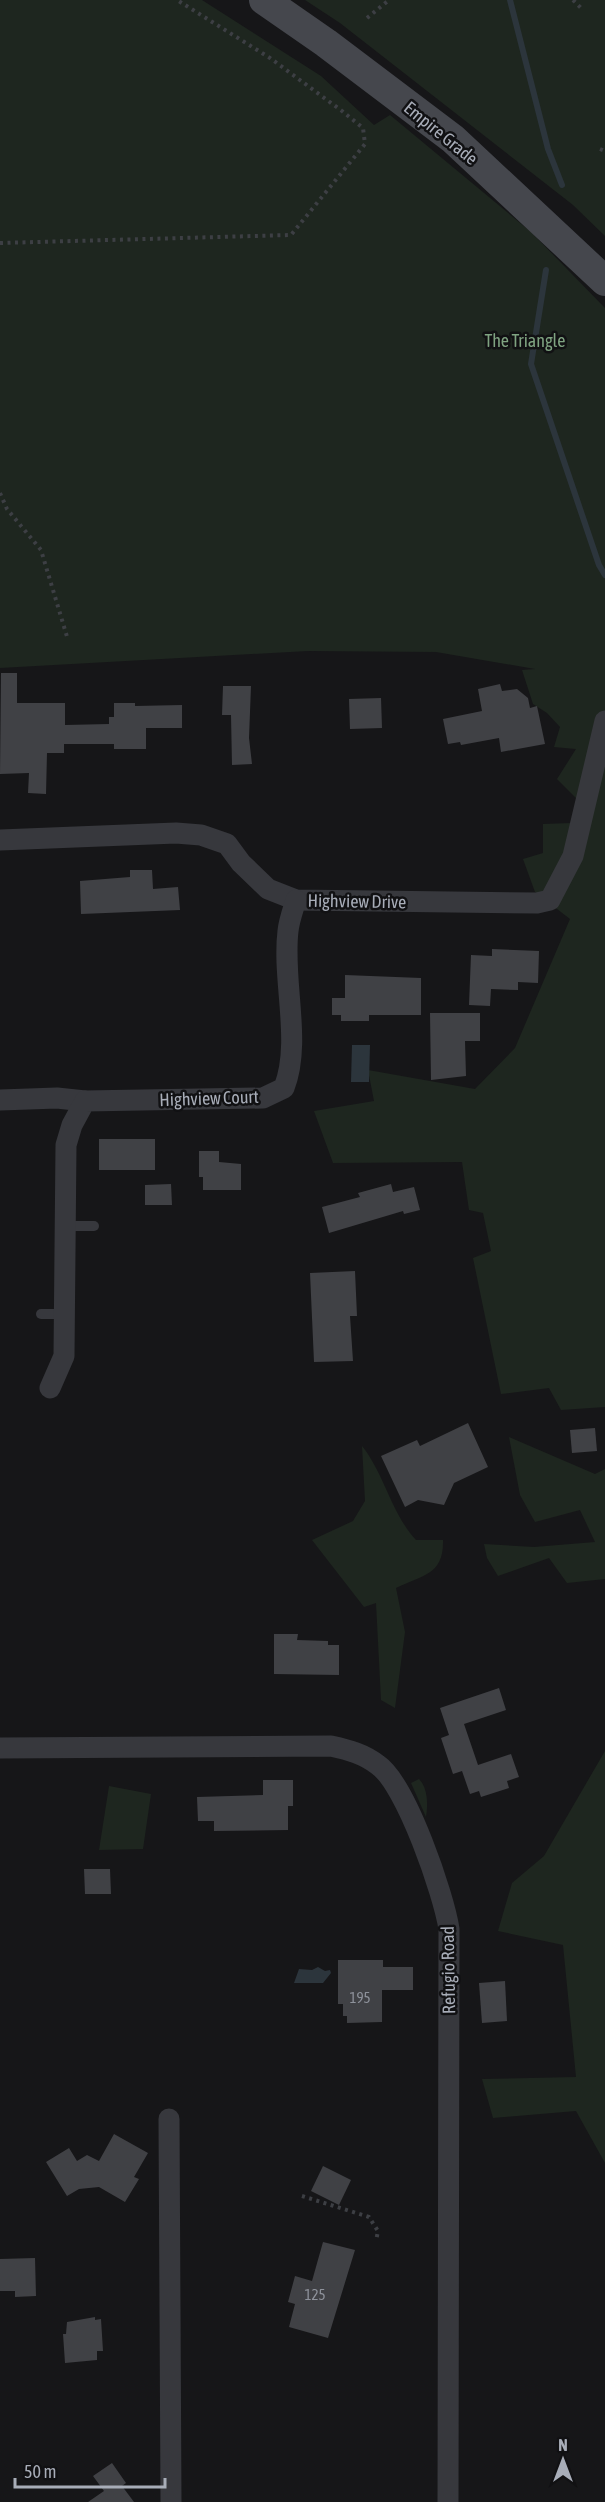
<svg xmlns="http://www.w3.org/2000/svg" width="605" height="2502" font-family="'Asap Condensed',sans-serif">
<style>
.green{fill:#1e261f}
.water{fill:#2c353c}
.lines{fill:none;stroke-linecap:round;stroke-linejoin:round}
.stream{stroke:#2c353c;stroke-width:6}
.building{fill:#404145}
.path{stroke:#3d3f44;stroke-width:4;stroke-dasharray:3 4.5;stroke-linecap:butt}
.service{stroke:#37383d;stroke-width:10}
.minor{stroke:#37383d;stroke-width:21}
.secondary{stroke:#45474d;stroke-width:30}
.labels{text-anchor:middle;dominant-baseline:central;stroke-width:5;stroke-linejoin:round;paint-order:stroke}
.number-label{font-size:15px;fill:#8e929b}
.street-label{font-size:18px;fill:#a8adb8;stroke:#111113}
.park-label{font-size:18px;fill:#7fa381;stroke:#111113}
</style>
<rect width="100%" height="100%" fill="#161618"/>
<!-- green -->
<g class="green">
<polygon points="0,0 202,0 321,76 374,125 390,115 531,232 605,308 605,1407 561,1410 549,1388 501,1394 473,1258 491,1251 483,1213 469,1210 462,1162 333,1163 314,1111 374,1101 368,1070 475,1089 515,1048 570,919 535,892 523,859 543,853 543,824 571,823 582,804 557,779 576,749 554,747 560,727 547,713 533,704 522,670 535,669 436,652 308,651 0,668"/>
<polygon points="305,0 605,0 605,236 573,205 340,23"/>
<polygon points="509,1437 595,1474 605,1469 605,1579 567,1583 549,1558 498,1576 487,1558 484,1544 534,1547 595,1542 580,1510 535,1522 520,1495"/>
<path d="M362 1446C385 1475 391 1513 416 1540H443C444 1575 423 1575 396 1588L405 1632 395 1708 381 1700 376 1603 364 1607 312 1540 353 1521 365 1501Z"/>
<polygon points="605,1751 605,2163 576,2111 493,2118 482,2079 576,2077 563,1945 498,1931 512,1883 544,1856"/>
<path d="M419 1779C428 1788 428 1805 426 1817L411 1783Z"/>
<polygon points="109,1786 151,1794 143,1849 99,1850"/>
</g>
<!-- water -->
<g class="water">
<polygon points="352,1045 370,1045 369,1082 351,1082"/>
<polygon points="318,1967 325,1971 330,1970 331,1973 323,1983 294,1983 299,1969 312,1970"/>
</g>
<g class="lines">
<!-- stream -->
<g class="stream">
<polyline points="510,0 548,149 562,185"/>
<polyline points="546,270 531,364 599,565 605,575"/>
</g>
</g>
<!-- building -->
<g class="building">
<polygon points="1,673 17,673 17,703 65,703 65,725 109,724 109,717 114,717 114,703 135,703 135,706 182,705 182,728 146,728 146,749 114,749 114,744 64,744 64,753 47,753 46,794 28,793 29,773 0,774"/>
<polygon points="500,684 502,691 517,689 528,698 530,708 537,706 545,744 501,752 499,738 461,745 460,742 448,744 443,719 482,711 478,689"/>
<polygon points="223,686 251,686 249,738 252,764 232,765 231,715 222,715"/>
<polygon points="381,698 382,728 350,729 349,699"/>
<polygon points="130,870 152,870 153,889 178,887 180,910 81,914 80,881 130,877"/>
<polygon points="492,949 539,951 538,983 518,982 518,990 491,989 490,1006 469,1005 471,955 492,956"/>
<polygon points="345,975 421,978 421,1015 369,1015 369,1021 341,1021 341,1015 332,1015 332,998 345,998"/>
<polygon points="430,1013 480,1013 480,1041 465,1041 466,1076 431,1080"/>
<rect x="99" y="1139" width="56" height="31"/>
<polygon points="199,1151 219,1151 219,1162 241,1164 241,1190 203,1190 203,1177 199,1177"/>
<polygon points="171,1184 172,1205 145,1205 145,1185"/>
<polygon points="391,1184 393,1192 414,1187 420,1210 404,1214 403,1211 329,1233 322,1207 360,1197 358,1193"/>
<polygon points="355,1271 357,1316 350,1316 353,1361 314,1362 310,1273"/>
<polygon points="468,1423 488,1467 454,1483 444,1505 418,1500 405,1507 381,1456 417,1440 420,1446"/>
<polygon points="595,1428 597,1451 572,1453 570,1430"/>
<polygon points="274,1634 298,1634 297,1640 328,1641 328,1645 339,1645 339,1675 274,1674"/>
<polygon points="499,1688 506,1710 464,1724 478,1765 511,1754 519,1777 507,1781 509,1788 481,1797 479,1791 470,1794 462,1771 453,1774 441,1738 449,1735 440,1708"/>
<polygon points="263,1780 293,1780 293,1806 288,1806 288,1830 214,1831 214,1821 198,1821 197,1797 263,1795"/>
<polygon points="84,1869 110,1869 111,1894 85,1894"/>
<polygon points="338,1960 383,1960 383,1967 413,1967 413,1990 382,1990 382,2022 347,2023 347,2016 343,2016 343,2004 338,2004"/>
<polygon points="505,1981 507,2021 482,2023 479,1983"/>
<polygon points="114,2134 148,2153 134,2177 139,2179 125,2202 99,2187 79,2189 67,2196 46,2162 69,2148 77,2161 87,2155 99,2161"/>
<polygon points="323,2166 351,2180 339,2205 311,2191"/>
<polygon points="323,2242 355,2250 328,2338 289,2327 295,2304 288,2302 295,2276 312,2281"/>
<polygon points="35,2258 36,2296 15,2297 15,2291 0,2291 0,2259"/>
<polygon points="95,2317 95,2320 101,2319 103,2351 97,2351 97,2360 65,2363 63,2334 66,2334 67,2322"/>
<polygon points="112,2463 126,2483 122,2486 134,2502 88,2502 104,2491 93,2476"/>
</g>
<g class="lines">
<!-- path -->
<g class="path">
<polyline points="573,0 581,8"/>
<polyline points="367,18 389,0"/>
<polyline points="600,149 605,151"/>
<polyline points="0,243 291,235 365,144 363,128 342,111 270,58 177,0"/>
<polyline points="0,493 7,509 41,550 68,640"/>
<polyline points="302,2196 369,2217 378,2231 376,2241"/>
</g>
<!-- service -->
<g class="service">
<polyline points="66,1226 94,1226"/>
<polyline points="41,1314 65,1314"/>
</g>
<!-- minor -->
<g class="minor">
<polyline points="0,840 176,833 201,835 227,844 241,863 268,889 296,900 537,903 550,900 573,856 605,721"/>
<polyline points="0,1100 57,1098 85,1101"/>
<path d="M50 1388 64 1356 66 1145 72 1125 85 1101 263 1098 284 1088C302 1042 282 981 288 931 289 921 293 910 296 900"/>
<path d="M0 1748 331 1746C349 1750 364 1754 378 1765 406 1784 444 1895 449 1929L448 2502"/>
<polyline points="169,2119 171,2502"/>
</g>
<!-- secondary -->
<polyline class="secondary" points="264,0 326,43 453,139 605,281"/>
</g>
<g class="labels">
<!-- number labels -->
<g class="number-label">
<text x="360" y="1997">195</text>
<text x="315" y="2294">125</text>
</g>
<!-- street labels -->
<g class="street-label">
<text transform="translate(441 133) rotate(39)">Empire Grade</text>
<text transform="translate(357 901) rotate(1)">Highview Drive</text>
<text transform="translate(209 1098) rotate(-2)">Highview Court</text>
<text transform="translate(448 1970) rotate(-91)">Refugio Road</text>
</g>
<!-- park labels -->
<g class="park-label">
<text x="525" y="340">The Triangle</text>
</g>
</g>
<!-- north arrow -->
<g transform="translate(563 2460)" stroke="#111113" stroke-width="4.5" paint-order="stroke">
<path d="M0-4.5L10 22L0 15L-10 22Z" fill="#a8adb8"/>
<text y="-9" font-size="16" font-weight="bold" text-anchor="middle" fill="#a8adb8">N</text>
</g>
<!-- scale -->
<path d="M15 2478v9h150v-9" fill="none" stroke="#a8adb8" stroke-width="3"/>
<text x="24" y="2478" font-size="18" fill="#a8adb8" stroke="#111113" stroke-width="4.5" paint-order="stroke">50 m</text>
</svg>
